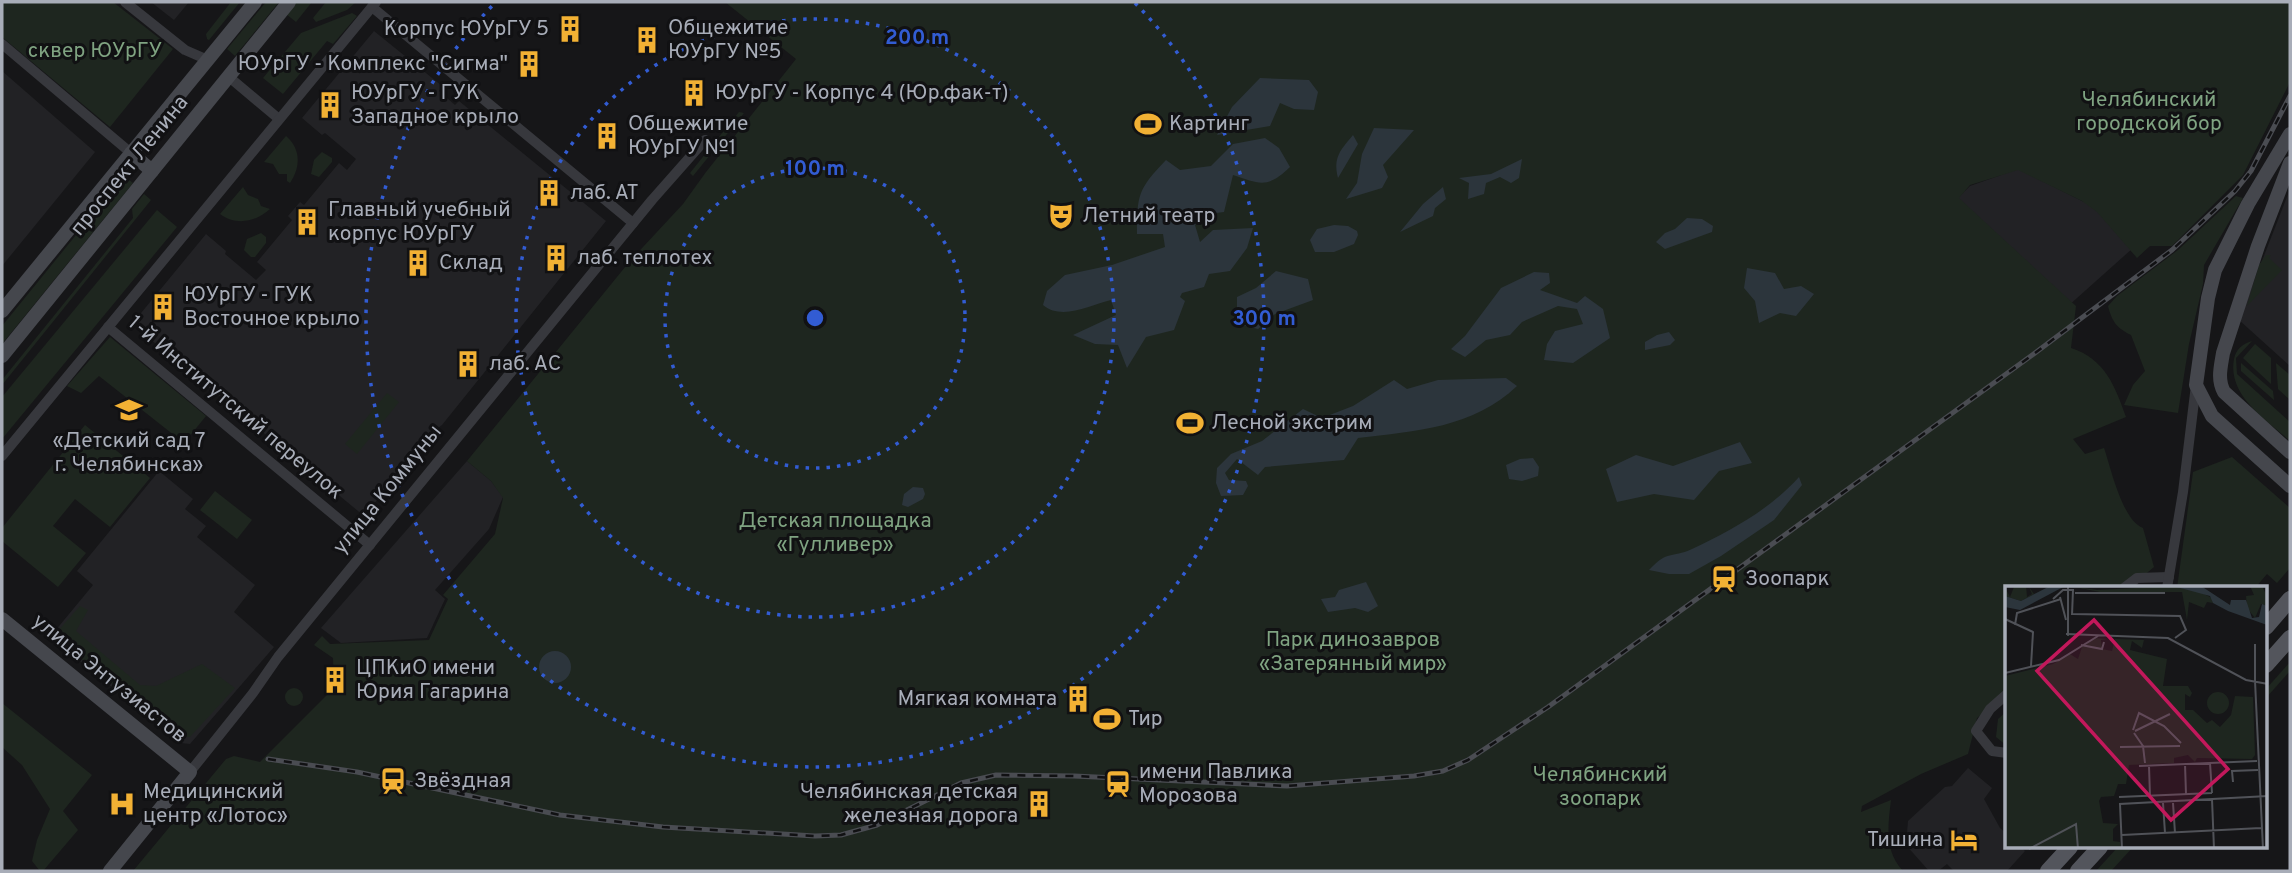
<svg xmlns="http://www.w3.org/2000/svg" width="2292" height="873" font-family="Overpass,sans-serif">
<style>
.built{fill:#222225}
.green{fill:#1e261f}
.water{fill:#2c353c}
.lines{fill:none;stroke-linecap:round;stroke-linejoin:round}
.street{stroke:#37383d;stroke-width:10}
.secondary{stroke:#45474d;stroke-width:14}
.primary{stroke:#53555c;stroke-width:16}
.rail-casing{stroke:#4a4c52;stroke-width:5}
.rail{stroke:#111113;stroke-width:2.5;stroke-dasharray:8;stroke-linecap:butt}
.ring{fill:none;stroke:#325cd3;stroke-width:3.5;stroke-dasharray:3.5 7}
.labels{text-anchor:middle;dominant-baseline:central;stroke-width:6;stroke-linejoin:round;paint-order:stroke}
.poi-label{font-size:21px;fill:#a8adb8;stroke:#111113;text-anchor:start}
.park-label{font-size:21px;fill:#7fa381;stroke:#111113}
.street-label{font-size:21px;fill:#a8adb8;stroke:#111113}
.inset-road{fill:none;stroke:#505258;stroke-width:2}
.view{fill:#c2185b;fill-opacity:0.15;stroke:#c2185b;stroke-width:3.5}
.inset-edge{fill:none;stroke:#a8adb8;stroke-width:3.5}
.centre{fill:#325cd3;stroke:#111113;stroke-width:3.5}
.ring-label{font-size:21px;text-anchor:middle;font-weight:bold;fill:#325cd3;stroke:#111113;stroke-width:6;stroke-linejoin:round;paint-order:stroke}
</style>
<rect width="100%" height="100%" fill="#161618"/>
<!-- built -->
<g class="built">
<polygon points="151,2 189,2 174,20"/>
<polygon points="374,31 442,86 439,91 455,105 459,101 606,221 442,425 434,431 364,516 132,324 206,234 226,251 225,254 256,280 266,270 257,262 292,220 288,216 300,202 304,205 339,163 347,170 356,159 325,133 322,135 302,118"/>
<polygon points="2,71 95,152 2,266"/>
<polygon points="2018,169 2082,201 2152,231 2048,324 1952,204 1970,186"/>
<polygon points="2290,189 2290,366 2239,320"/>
<polygon points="467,461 491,481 503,497 489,529 435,590 445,599 427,638 341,643 321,628"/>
<polygon points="159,471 193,499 185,509 206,526 197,537 255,585 234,612 274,647 190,744 181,743 50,637 93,585 77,571"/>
<polygon points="1968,768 1992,788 1984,799 2000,828 2007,834 2007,847 2020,847 2025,851 2007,871 1954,871 1947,864 1938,871 1929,871 1906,845 1908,821 1945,787 1952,786"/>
</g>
<!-- green -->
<g class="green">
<polygon points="2,2 113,2 173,49 110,127 2,37"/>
<polygon points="231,2 240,2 209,40 207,39 206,34"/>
<polygon points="266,2 279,2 235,56 227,49"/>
<polygon points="293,2 312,2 296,22 286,14"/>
<polygon points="326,2 356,2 347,10 316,22 313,18"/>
<path d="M725 2H2290V82L2243 175 2172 246H2150L2137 258 2097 212 2082 201 2018 170 1970 185 1959 198 2076 306 2071 348C2105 359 2115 386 2126 417L2073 439 2085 454 2104 448C2111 468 2122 520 2143 528L2154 567 2129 588H2007V693L1977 718 1968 754 1921 774 1862 806 1861 812 1891 800C1888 825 1884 851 1903 871H133L226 759 234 756 260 762 334 688 333 658 314 645 322 636 330 644 429 640 448 599 443 595 495 534 503 498 491 481 467 461 630 261 683 204 706 172 796 59Z"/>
<polygon points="352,13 357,16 333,44 327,41 283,94 263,78 301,33"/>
<polygon points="739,112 744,113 693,176 690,173"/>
<path d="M286 136C301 149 301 167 290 183L287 181V174H279L273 164 264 162Z"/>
<polygon points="322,152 332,158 332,162 319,177 311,174 314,160"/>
<polygon points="124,176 133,183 2,344 2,326"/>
<path d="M243 187 248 195 258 199 261 206 270 209C256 222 236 226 220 214Z"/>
<polygon points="144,194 151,200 2,385 2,380 133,218 132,209"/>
<path d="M2236 196 2243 198 2204 265 2203 284 2189 344 2178 413 2124 405 2133 385 2145 371 2131 335C2117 328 2112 322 2108 306L2117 296 2178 250Z"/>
<polygon points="157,210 177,227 2,439 2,397"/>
<polygon points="261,233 266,237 266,243 255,257 251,257 244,250 247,239"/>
<polygon points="2266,255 2271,255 2269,258 2282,270 2247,306 2259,265"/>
<polygon points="110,337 206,416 184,443 99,376 81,393 67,386"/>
<path d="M2252 341 2236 358 2237 374 2290 422V441C2267 420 2227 396 2234 359 2236 349 2242 344 2252 341Z"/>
<polygon points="2255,344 2271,358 2271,384 2243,358"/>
<polygon points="2241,363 2273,391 2274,400 2241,371"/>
<polygon points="2276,363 2290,375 2290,400 2278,389"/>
<polygon points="387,393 399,402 357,454 345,444"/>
<polygon points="85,425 150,478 110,527 75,499 53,526 86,553 58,587 2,541 2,528"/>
<polygon points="2232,457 2290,508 2290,568 2277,583 2267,574 2255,588 2177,588 2193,472"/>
<polygon points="215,491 252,520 237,539 200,510"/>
<polygon points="80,606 88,610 76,631 140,685 156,686 202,664 235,688 190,737 180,737 84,662 56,633"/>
<polygon points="2290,662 2290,671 2266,698 2266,689"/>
<circle cx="294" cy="697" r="9"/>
<polygon points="2,703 92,775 63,811 78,830 43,871 40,871 32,861 37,840 50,809 22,765 2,747"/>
<polygon points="2007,711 2007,746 1996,737 1998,719"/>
<polygon points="2118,847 2133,847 2111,871 2096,871"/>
</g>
<!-- water -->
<g class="water">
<polygon points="1260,78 1309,80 1318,92 1314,110 1294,109 1280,103 1270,126 1217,135 1232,107"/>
<polygon points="1374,128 1414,130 1383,165 1388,177 1382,188 1346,199 1357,183 1362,154"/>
<path d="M1353 135 1358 144 1338 178C1333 157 1340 151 1353 135Z"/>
<path d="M1265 138 1279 148 1290 167C1267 189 1260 184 1233 175L1224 212 1208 214 1195 225 1200 242 1213 230 1253 228 1247 248 1230 271 1209 274 1204 287 1182 293 1180 297 1185 301 1174 330 1146 337 1127 368 1118 345 1095 344 1073 335 1116 315 1111 300C1090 305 1062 321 1043 305L1047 291 1065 275 1112 265 1165 247 1163 234H1137C1137 195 1138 189 1166 160L1180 170 1211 166 1233 144Z"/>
<polygon points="1522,159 1519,178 1511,183 1500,177 1486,183 1484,194 1468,199 1469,183 1459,178 1491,174"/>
<polygon points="1443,187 1446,199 1435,208 1433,216 1400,232 1423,204"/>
<polygon points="1687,218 1702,219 1713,226 1712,232 1665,249 1656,242 1665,233 1675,229"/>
<polygon points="1334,225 1348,226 1357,231 1358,235 1354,244 1334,252 1315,252 1310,240 1317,229"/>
<polygon points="1747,268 1775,273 1784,289 1801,286 1814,294 1796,316 1780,313 1759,323 1755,301 1744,288"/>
<polygon points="1276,271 1308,279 1313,300 1275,314 1258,329 1237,324 1237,297 1256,288"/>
<polygon points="1534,272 1549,273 1550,283 1540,290 1577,303 1585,296 1603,309 1610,338 1573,363 1544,360 1547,344 1555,331 1583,324 1577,309 1558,306 1522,322 1510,335 1486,340 1465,357 1451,349 1465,336 1501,288"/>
<polygon points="1669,332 1675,340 1670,345 1645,350 1645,342 1657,335"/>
<path d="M1506 378 1517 386C1473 428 1416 431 1358 438L1344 460 1265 467 1258 475 1237 459 1225 473 1229 480 1246 481 1248 486 1243 495 1221 496 1216 483 1217 468 1231 454 1262 441 1303 409 1322 418 1353 406 1394 380 1407 389 1438 380Z"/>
<polygon points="1740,442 1752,463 1719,471 1694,500 1654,494 1617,502 1606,469 1636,455 1673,466"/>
<polygon points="1533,458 1539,467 1538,476 1522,481 1509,479 1506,465 1520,459"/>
<path d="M1799 477 1802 485 1774 520 1721 556 1689 574H1669L1649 570C1669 549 1670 559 1692 549 1732 530 1769 510 1799 477Z"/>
<polygon points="913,487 923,488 925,494 923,499 908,507 902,505 904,494"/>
<polygon points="1366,582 1378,606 1368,612 1355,608 1328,612 1321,599 1335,597 1339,590"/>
<circle cx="555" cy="667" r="16"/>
</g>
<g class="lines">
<!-- street -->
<g class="street">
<polyline points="125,2 185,50 208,60"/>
<polyline points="372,7 633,223"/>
<polyline points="2,44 131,153"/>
<polyline points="229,77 279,119"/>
<polyline points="108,327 370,545"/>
<polyline points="2,456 376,2"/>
<polyline points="2124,588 2137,578 2169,577"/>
<polyline points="2167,588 2183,492 2196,385"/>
<polyline points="2007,694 1990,709 1976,731 1992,751 2007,753"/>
<polyline points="190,772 253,693 278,657 652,200 705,140"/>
</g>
<!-- secondary -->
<g class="secondary">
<polyline points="2290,134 2248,204 2215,270 2208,298 2196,385 2212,416 2290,486"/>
<polyline points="131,153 152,171"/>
<path d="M2290 163 2258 246 2223 353C2221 366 2217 379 2224 392L2290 452"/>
<polyline points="2,311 255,2"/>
<polyline points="2,356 289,2"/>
<polyline points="2,619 190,772 110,871"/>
</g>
<!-- primary -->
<g class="primary">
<polyline points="2266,627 2290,599"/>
<polyline points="2266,665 2290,638"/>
<polyline points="2048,871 2070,847"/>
<polyline points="2078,871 2100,847"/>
</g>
<defs>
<polyline id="rail" points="268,759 357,772 560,815 663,827 815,836 841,835 877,825 961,783 996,775 1074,776 1287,786 1414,776 1443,771 1468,760 1548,707 2035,353 2172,250 2235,191 2251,171 2290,96"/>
</defs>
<!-- rail casing -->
<use href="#rail" class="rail-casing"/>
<!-- rail -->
<use href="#rail" class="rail"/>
</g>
<!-- distance rings -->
<g class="ring">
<circle cx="815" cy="318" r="150"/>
<circle cx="815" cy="318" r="299"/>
<path d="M1135 3A449 449 0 1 1 495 3"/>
</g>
<!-- icons -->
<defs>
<symbol id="building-bare" viewBox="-9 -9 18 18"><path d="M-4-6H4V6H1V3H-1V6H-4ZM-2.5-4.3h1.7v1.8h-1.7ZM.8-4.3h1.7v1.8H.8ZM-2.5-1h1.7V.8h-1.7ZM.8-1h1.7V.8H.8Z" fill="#f2b134" stroke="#111113" stroke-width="2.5" paint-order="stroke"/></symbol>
<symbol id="stadium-bare" viewBox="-9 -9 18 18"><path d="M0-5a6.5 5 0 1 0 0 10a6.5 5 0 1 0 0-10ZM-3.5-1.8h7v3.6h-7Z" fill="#f2b134" stroke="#111113" stroke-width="2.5" paint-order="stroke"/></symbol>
<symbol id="theatre-bare" viewBox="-9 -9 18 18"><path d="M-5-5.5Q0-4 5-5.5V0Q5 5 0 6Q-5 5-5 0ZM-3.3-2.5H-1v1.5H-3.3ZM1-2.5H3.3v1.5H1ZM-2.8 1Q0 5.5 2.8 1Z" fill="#f2b134" stroke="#111113" stroke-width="2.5" paint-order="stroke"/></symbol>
<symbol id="school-bare" viewBox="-9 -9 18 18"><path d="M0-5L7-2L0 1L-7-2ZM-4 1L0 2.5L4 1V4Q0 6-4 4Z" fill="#f2b134" stroke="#111113" stroke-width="2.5" paint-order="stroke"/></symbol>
<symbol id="station-bare" viewBox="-9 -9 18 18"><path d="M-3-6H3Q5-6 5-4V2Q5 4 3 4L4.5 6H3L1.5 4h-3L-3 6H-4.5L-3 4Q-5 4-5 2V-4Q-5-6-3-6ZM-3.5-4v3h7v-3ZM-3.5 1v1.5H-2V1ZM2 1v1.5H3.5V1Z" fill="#f2b134" stroke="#111113" stroke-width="2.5" paint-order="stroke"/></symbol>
<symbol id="hospital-bare" viewBox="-9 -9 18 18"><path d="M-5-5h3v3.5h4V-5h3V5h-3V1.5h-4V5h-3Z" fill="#f2b134" stroke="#111113" stroke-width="2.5" paint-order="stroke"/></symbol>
<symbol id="hotel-bare" viewBox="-9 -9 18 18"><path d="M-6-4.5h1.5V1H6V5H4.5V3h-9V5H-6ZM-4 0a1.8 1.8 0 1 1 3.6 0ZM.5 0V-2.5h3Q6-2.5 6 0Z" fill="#f2b134" stroke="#111113" stroke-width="2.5" paint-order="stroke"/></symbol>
</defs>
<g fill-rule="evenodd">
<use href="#building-bare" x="551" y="10" width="38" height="38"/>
<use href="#building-bare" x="628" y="21" width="38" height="38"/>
<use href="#building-bare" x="510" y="45" width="38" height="38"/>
<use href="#building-bare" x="675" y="74" width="38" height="38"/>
<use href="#building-bare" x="311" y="86" width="38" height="38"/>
<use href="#stadium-bare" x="1129" y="105" width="38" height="38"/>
<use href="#building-bare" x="588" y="117" width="38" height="38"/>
<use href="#building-bare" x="530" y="174" width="38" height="38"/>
<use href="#theatre-bare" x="1042" y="197" width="38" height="38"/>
<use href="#building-bare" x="288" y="203" width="38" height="38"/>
<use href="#building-bare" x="537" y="239" width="38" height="38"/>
<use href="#building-bare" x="399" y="244" width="38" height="38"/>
<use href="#building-bare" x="144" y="288" width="38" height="38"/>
<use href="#building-bare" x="449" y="345" width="38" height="38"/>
<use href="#school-bare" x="110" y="391" width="38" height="38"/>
<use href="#stadium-bare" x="1171" y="404" width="38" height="38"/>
<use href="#station-bare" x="1705" y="560" width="38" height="38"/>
<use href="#building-bare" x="316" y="661" width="38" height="38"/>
<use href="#building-bare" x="1059" y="680" width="38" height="38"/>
<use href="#stadium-bare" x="1088" y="700" width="38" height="38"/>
<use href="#station-bare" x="374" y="762" width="38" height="38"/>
<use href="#station-bare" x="1099" y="765" width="38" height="38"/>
<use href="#hospital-bare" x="103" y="785" width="38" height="38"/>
<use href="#building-bare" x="1020" y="785" width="38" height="38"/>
<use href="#hotel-bare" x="1945" y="821" width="38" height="38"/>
</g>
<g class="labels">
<!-- poi labels -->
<g class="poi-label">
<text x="668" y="28">Общежитие<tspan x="668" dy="24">ЮУрГУ №5</tspan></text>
<text x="549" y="29" text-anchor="end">Корпус ЮУрГУ 5</text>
<text x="508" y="64" text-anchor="end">ЮУрГУ - Комплекс "Сигма"</text>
<text x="351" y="93">ЮУрГУ - ГУК<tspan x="351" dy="24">Западное крыло</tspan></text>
<text x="715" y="93">ЮУрГУ - Корпус 4 (Юр.фак-т)</text>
<text x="628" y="124">Общежитие<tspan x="628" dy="24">ЮУрГУ №1</tspan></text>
<text x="1169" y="124">Картинг</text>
<text x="570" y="193">лаб. АТ</text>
<text x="328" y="210">Главный учебный<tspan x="328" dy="24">корпус ЮУрГУ</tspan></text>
<text x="1082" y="216">Летний театр</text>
<text x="577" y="258">лаб. теплотех</text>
<text x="439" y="263">Склад</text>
<text x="184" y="295">ЮУрГУ - ГУК<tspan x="184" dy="24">Восточное крыло</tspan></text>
<text x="489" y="364">лаб. АС</text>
<text x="1211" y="423">Лесной экстрим</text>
<text x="129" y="441" text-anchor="middle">«Детский сад 7<tspan x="129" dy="24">г. Челябинска»</tspan></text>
<text x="1745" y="579">Зоопарк</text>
<text x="356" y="668">ЦПКиО имени<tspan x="356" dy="24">Юрия Гагарина</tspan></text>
<text x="1057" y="699" text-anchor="end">Мягкая комната</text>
<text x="1128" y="719">Тир</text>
<text x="1139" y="772">имени Павлика<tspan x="1139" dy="24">Морозова</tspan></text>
<text x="414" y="781">Звёздная</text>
<text x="143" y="792">Медицинский<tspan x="143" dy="24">центр «Лотос»</tspan></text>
<text x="1018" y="792" text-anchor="end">Челябинская детская<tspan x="1018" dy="24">железная дорога</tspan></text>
<text x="1943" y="840" text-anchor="end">Тишина</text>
</g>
<!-- park labels -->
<g class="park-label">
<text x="95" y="51">сквер ЮУрГУ</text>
<text x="2149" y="100">Челябинский<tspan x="2149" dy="24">городской бор</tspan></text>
<text x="835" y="521">Детская площадка<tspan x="835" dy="24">«Гулливер»</tspan></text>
<text x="1353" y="640">Парк динозавров<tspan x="1353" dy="24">«Затерянный мир»</tspan></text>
<text x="1600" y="775">Челябинский<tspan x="1600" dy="24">зоопарк</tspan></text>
</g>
<!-- street labels -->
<g class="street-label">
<text transform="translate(130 166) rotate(-51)">проспект Ленина</text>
<text transform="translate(235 408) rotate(40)">1-й Институтский переулок</text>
<text transform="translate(388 490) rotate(-51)">улица Коммуны</text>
<text transform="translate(109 679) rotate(39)">улица Энтузиастов</text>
</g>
</g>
<!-- overview -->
<g transform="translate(2005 586)">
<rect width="262" height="262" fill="#161618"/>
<path d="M21 0 22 11 27 8 24 1 29 8 45 0 16 15 0 10V1L5 11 9 1ZM65 0 92 4 168 0 195 6 207 12 208 17 202 16 199 22 184 16 182 34 177 6H95ZM245 0H257L262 10V20L256 18 250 32 242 22 241 10 249 9ZM89 52 103 53 96 54 97 63 107 65 110 53 139 54 137 62 127 55 125 64 162 73 158 100H183L187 107 185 111 180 108V124H188L202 137 207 134 215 141 226 129 230 110 248 111 250 169 247 173 192 172 190 176 183 169 169 172V177L124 179 121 198H113L109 210 96 211 94 215 98 237 113 238 108 243V255L115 256 116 262 0 263V90L48 78 65 68 73 73 77 61ZM202 117a11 11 0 1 1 22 0a11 11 0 1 1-22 0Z" fill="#1e261f"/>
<path d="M45 0H60L15 24 0 21V10L16 15ZM168 0H196L225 19 226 14H241L247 32 254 31 257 18 262 20V39L223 25 208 17 205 10Z" fill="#2c353c"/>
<path class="inset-road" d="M63 0V50M70 7H160M55 11 61 34M48 13 58 4H68L67 29M68 28 175 30 181 44 170 52M0 33 28 46 26 80M10 39 12 27 56 13M61 48 163 52 241 94 263 98M76 59 97 63 99 56M0 87 54 74 93 50M250 95V58M250 95 258 263M128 144 134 127 159 140 176 157M130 145 165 128M129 147 138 160 140 177M115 161 175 160M205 177 207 207M180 178 181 208M134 180 252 175M144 180 145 210M228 196 227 185 253 184M114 211 207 207M207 213 209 263M158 217 160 247M168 217 170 247M117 249 256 242M24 263 71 238 73 263M117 263 115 218 263 210"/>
<path class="view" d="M89 34 223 183 166 234 32 85Z"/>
<rect width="262" height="262" class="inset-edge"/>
</g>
<circle cx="815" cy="318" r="10" class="centre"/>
<g class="ring-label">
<text x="917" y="44">200 m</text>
<text x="815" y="175">100 m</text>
<text x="1264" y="325">300 m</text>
</g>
<!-- border -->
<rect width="2292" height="873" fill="none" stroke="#a8adb8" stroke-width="7"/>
</svg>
